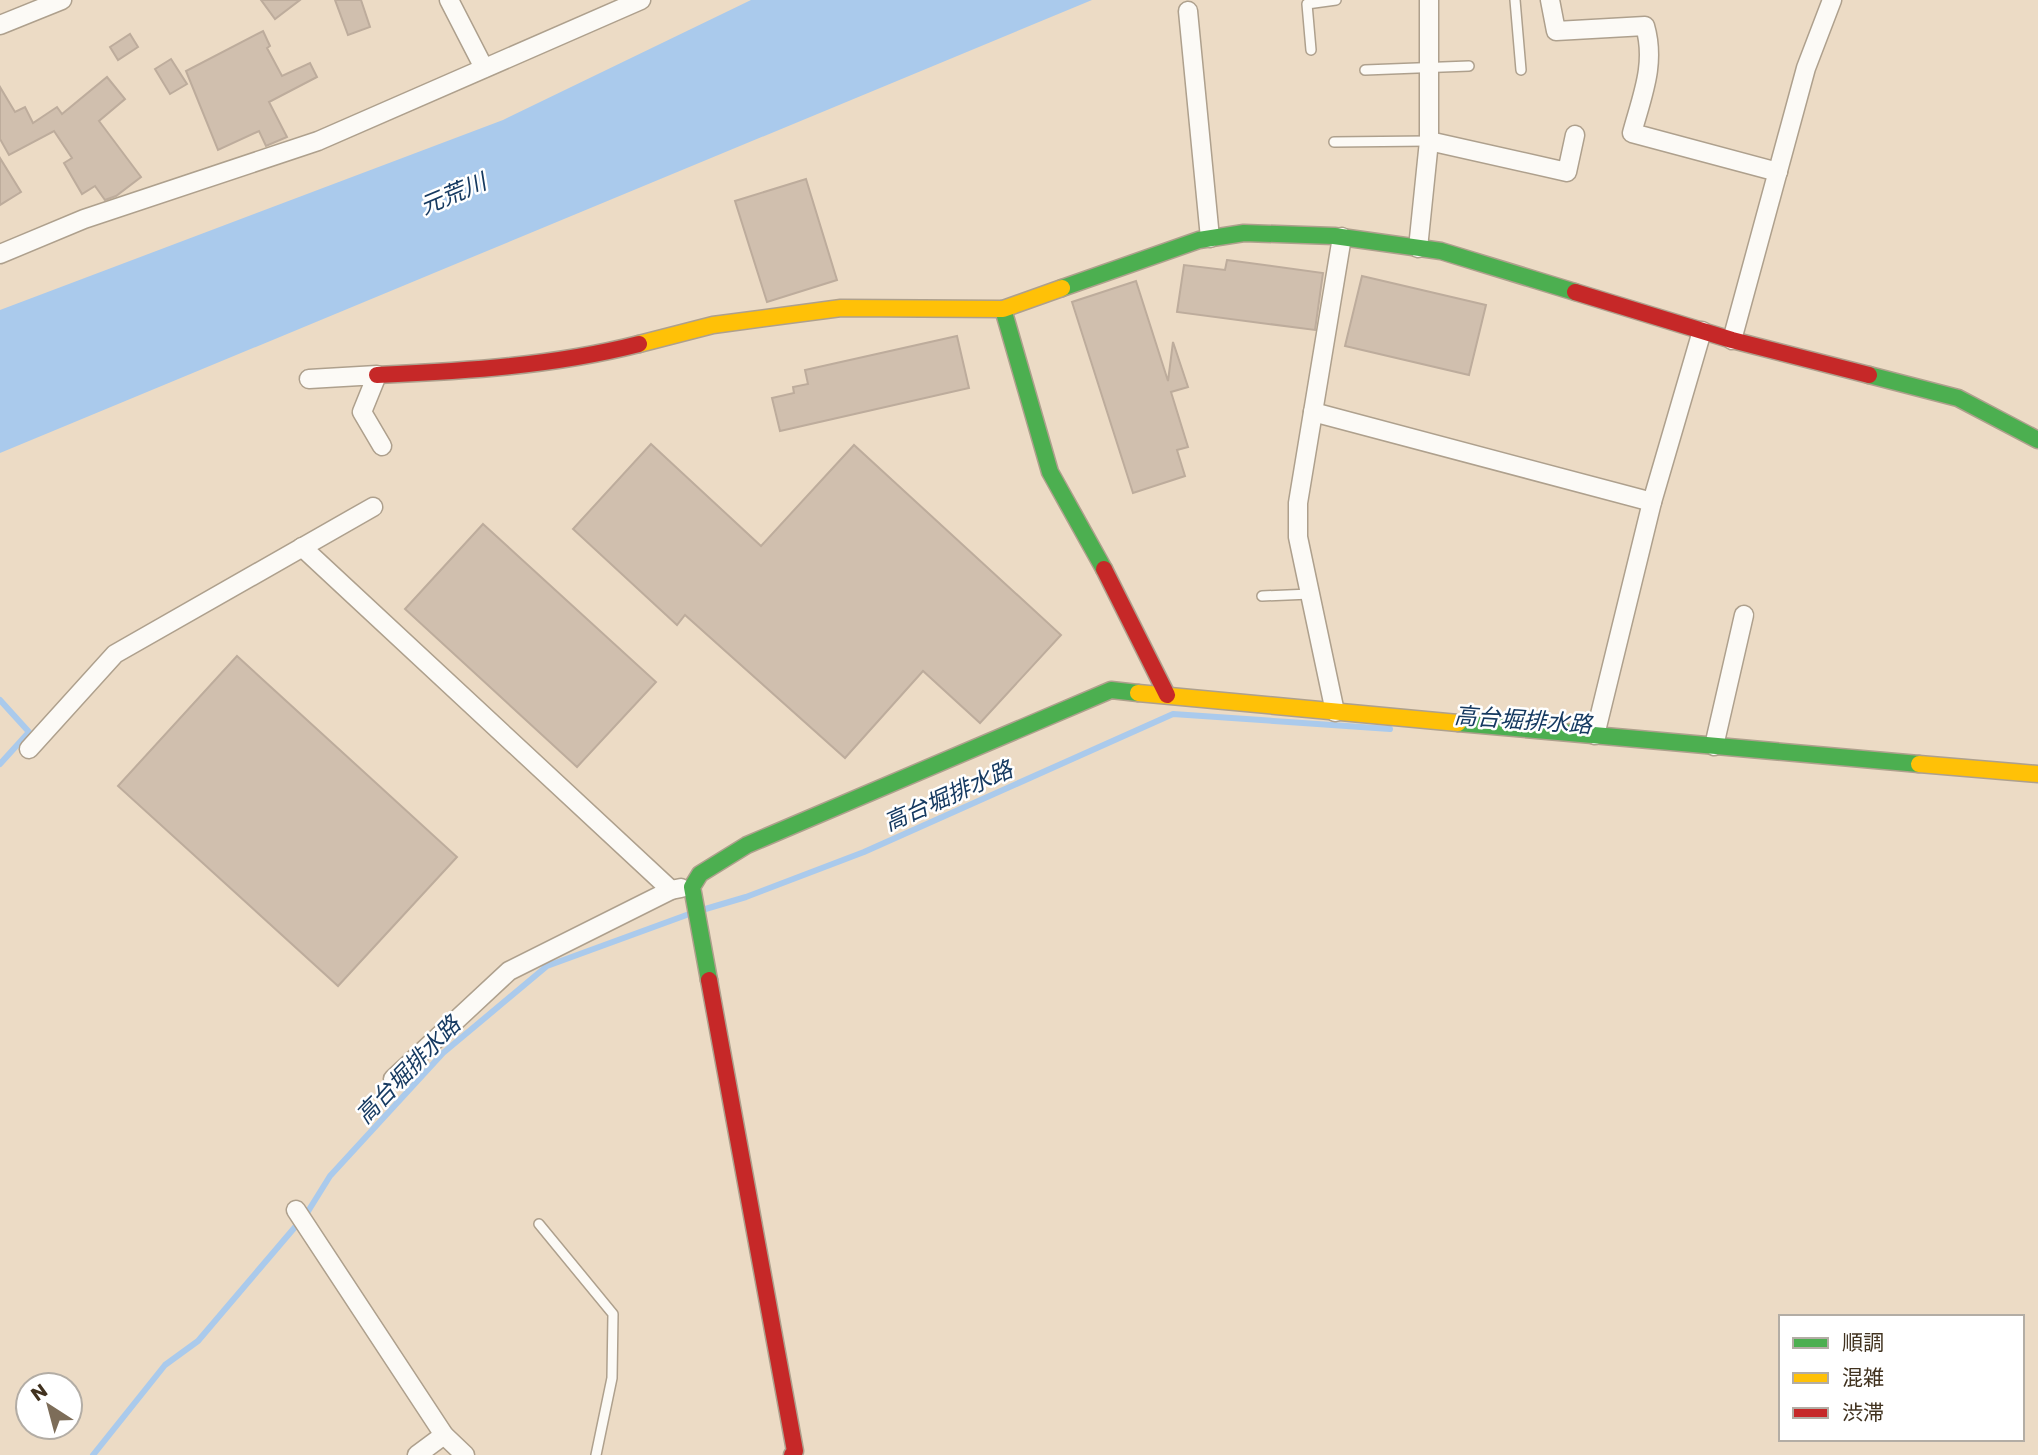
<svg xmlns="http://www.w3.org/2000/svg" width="2038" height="1455" font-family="Poppins,'Noto Sans JP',sans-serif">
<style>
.water{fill:#aacaec}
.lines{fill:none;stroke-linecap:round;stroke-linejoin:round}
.stream{stroke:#aacaec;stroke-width:6}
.building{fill:#d0bfae;stroke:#bdac9c;stroke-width:2}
.lane-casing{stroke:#aea08d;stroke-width:12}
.street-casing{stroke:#aea08d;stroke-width:21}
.fast-casing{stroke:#aea08d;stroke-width:19}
.slow-casing{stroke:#aea08d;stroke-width:19}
.jam-casing{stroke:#aea08d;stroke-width:19}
.lane{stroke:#fcfaf6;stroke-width:9}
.street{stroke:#fcfaf6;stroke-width:18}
.fast{stroke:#4caf50;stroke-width:16}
.slow{stroke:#ffc107;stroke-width:16}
.jam{stroke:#c62828;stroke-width:16}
.labels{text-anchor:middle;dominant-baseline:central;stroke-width:5;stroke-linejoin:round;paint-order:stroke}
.water-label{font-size:23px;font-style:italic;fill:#163a61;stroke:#fff}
</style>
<rect width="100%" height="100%" fill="#ecdbc5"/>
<!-- water -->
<polygon class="water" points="751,0 1092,0 0,453 0,310 503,120"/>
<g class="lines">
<!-- stream -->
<g class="stream">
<polyline points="0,700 29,732 0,764"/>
<polyline points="702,910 746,897 864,852 1173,714 1390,729"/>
<polyline points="93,1455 165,1365 198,1341 307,1213 330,1176 443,1053 547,966 692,913"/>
</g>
</g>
<!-- building -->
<g class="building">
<polygon points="261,0 300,0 275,19"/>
<polygon points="335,0 361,0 370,27 348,35"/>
<polygon points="263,31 270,46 267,48 282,76 310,63 317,77 269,102 287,137 266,146 259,131 218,150 186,71"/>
<polygon points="130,34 138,47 118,60 110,47"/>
<polygon points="171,59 187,84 170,94 155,69"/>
<polygon points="107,77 125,99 99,121 141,177 116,196 105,200 95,186 82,194 64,163 72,158 54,131 9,155 0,139 0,87 15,112 25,107 33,123 57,107 62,114"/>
<polygon points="0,158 21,192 0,205"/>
<polygon points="806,179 837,280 767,302 735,201"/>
<polygon points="1227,260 1323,273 1315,330 1177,312 1184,265 1225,270"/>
<polygon points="1362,276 1486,305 1469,375 1345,346"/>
<polygon points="1136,281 1168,381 1173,342 1188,387 1171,392 1188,447 1177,450 1185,476 1133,493 1072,302"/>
<polygon points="957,336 969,388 780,431 772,398 794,393 793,387 808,384 805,370"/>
<polygon points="651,444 761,546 854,445 1061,635 980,723 923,671 845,758 685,615 677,625 573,529"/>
<polygon points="483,524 656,682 577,767 405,609"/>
<polygon points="237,656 457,857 338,986 118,786"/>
</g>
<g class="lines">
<defs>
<g id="lane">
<polyline points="1515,0 1521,70"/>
<polyline points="1311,50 1307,4 1336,0"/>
<polyline points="1365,70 1469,66"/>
<polyline points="1334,142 1429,141"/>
<polyline points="1262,596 1310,594"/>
<polyline points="539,1224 613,1314 612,1378 596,1455"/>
</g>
<g id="street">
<polyline points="449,0 484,68"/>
<path d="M1550 0 1556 31 1645 26C1656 64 1642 96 1632 133L1778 172"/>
<polyline points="1188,11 1210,238"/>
<polyline points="0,25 62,0"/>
<polyline points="1429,141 1567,172 1575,135"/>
<polyline points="1418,248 1429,141 1429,0"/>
<polyline points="0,254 84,219 318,141 641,0"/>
<polyline points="1732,340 1806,68 1832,0"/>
<polyline points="309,379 377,375 362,412 382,446"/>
<polyline points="1313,412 1652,502"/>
<polyline points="302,547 671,890"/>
<polyline points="1335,712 1298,537 1298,503 1342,237"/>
<polyline points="1595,735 1652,502 1702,331"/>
<polyline points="1714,746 1744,615"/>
<polyline points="29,749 115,654 373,507"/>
<polyline points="393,1079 509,971 671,890 681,888"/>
<polyline points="296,1210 444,1435 465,1455"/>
<polyline points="417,1455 444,1435"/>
</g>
<g id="fast">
<polyline points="1062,288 1199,240 1244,233 1334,236 1441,251 1575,292"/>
<polyline points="1003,309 1050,472 1104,569"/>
<polyline points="1869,375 1958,398 2038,440"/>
<polyline points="1458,723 1919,764"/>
<polyline points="709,980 692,887 700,874 747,845 1111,690 1138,693"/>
</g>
<g id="slow">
<polyline points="639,344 713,325 841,308 1003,309 1062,288"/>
<polyline points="1138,693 1458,723"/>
<polyline points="1919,764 2038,774"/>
</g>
<g id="jam">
<polyline points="1575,292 1732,340 1869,375"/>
<path d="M377 375C465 371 553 366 639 344"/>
<polyline points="1104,569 1167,695"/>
<polyline points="709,980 795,1451 792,1455"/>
</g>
</defs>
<!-- lane casing -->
<use href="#lane" class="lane-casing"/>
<!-- street casing -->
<use href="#street" class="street-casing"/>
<!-- fast casing -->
<use href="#fast" class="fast-casing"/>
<!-- slow casing -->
<use href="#slow" class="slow-casing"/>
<!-- jam casing -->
<use href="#jam" class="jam-casing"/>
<!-- lane -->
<use href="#lane" class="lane"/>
<!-- street -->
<use href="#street" class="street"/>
<!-- fast -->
<use href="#fast" class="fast"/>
<!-- slow -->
<use href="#slow" class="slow"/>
<!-- jam -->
<use href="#jam" class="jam"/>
</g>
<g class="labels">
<!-- water labels -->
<g class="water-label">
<text transform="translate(453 194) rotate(-23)">元荒川</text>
<text transform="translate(1523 720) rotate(4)">高台堀排水路</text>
<text transform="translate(948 796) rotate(-24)">高台堀排水路</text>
<text transform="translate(408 1070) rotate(-46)">高台堀排水路</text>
</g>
</g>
<!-- legend -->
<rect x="1779" y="1315" width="245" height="126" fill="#ffffff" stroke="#b3ada5" stroke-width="2"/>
<rect x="1793" y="1338" width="35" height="10" fill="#4caf50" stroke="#b3ada5" stroke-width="2"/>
<text x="1842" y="1350" font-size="21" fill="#41321f">順調</text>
<rect x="1793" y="1373" width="35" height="10" fill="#ffc107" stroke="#b3ada5" stroke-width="2"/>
<text x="1842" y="1385" font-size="21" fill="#41321f">混雑</text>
<rect x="1793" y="1408" width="35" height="10" fill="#c62828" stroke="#b3ada5" stroke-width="2"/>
<text x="1842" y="1420" font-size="21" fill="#41321f">渋滞</text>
<!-- north arrow -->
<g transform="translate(49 1406) rotate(324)"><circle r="33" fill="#ffffff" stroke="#b3ada5" stroke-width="2"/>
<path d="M0-5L12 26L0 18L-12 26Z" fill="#7d6d59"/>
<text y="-10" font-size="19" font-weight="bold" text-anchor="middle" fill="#41321f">N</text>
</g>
</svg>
